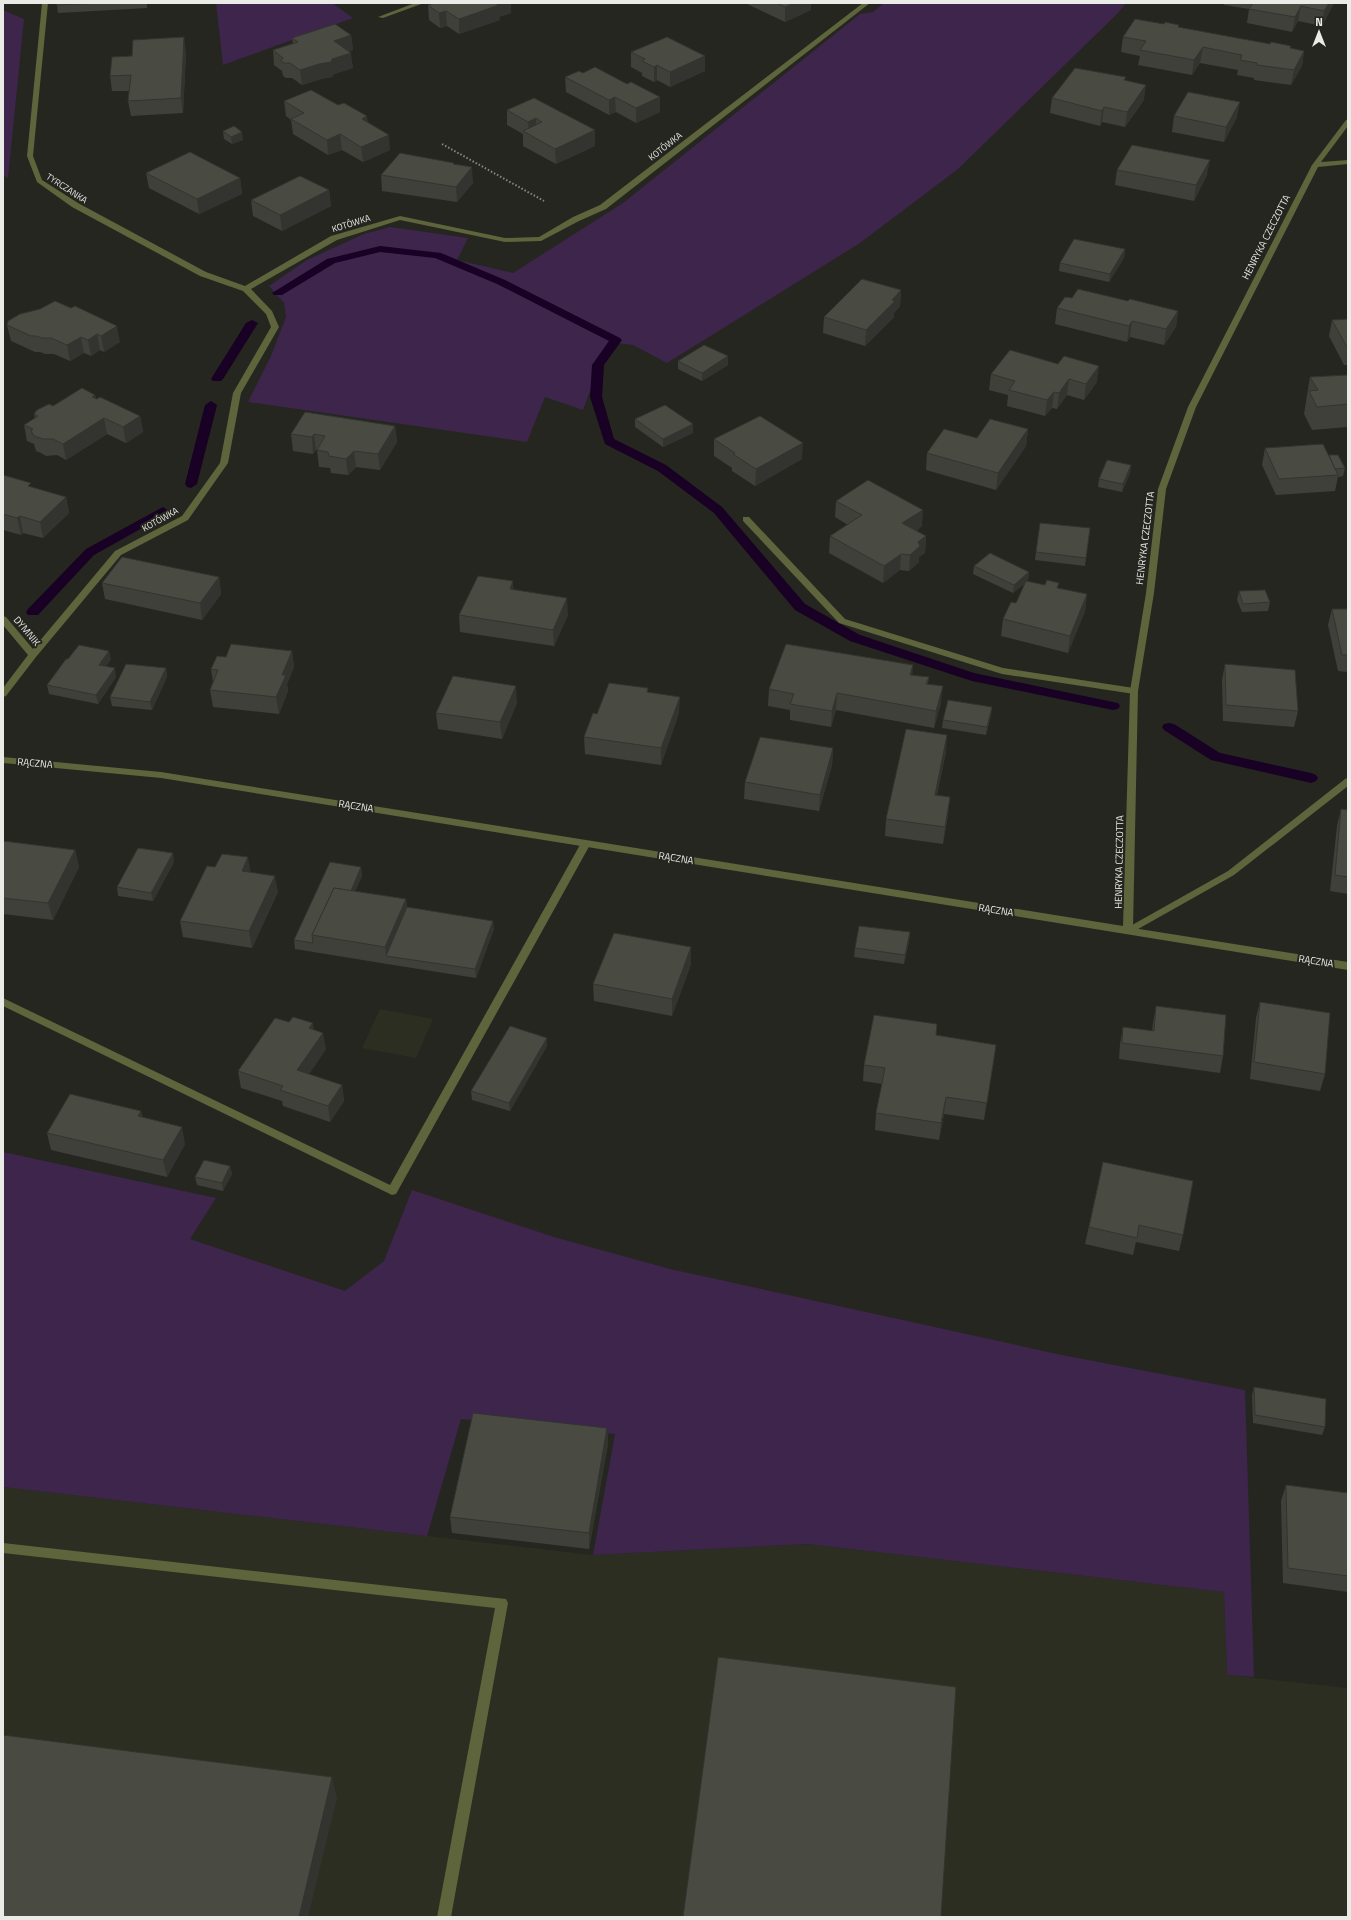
<svg xmlns="http://www.w3.org/2000/svg" width="1351" height="1920" font-family="'Titillium Web',sans-serif">
<style>
.built{fill:#2c2e21}
.green{fill:#3e254c}
.lines{fill:none;stroke-linecap:round;stroke-linejoin:round}
.stream{fill:#180124;fill-rule:evenodd}
.path{stroke:#878882;stroke-width:2;stroke-dasharray:1.5 2;stroke-linecap:butt}
.service{fill:#5e643b;fill-rule:evenodd}
.minor{fill:#5e643b;fill-rule:evenodd}
.wall{fill:#3f403a}
.shaded-wall{fill:#33342f}
.building{fill:#494b43;stroke:#33342f}
.labels{text-anchor:middle;dominant-baseline:central;stroke-width:4;stroke-linejoin:round;paint-order:stroke}
.far-street-label{font-size:9px;fill:#eaebe6;stroke:#25261f}
.street-label{font-size:10px;fill:#eaebe6;stroke:#25261f}
</style>
<rect width="100%" height="100%" fill="#25261f"/>
<g class="built">
<polygon points="380,1009 433,1019 416,1058 362,1048"/>
<polygon points="3,1487 593,1555 807,1544 1224,1592 1227,1675 1348,1688 1348,1917 3,1917"/>
</g>
<g class="green">
<polygon points="216,3 332,3 353,18 223,65"/>
<polygon points="884,3 1126,3 1118,13 958,169 860,243 667,363 633,345 608,342 583,410 545,397 527,442 248,402 271,356 286,317 284,303 269,286 307,260 364,234 390,227 468,238 457,260 513,273 623,203 860,14 873,12"/>
<polygon points="3,10 24,19 8,178 3,175"/>
<polygon points="3,1152 216,1198 190,1239 345,1291 384,1261 412,1190 554,1237 670,1269 1062,1355 1245,1390 1254,1677 1227,1675 1224,1592 807,1544 593,1555 615,1434 461,1419 427,1536 3,1487"/>
</g>
<g class="lines">
<g class="stream">
<polygon points="380,246 441,253 505,280 620,338 622,340 604,365 602,397 614,439 666,465 722,507 805,604 860,635 974,673 1113,702 1118,703 1120,706 1118,709 1113,710 972,681 850,641 795,610 714,513 658,471 605,444 590,397 592,365 609,341 497,284 435,258 380,252 335,263 282,295 274,295 272,293 327,259"/>
<polygon points="252,320 258,323 223,379 221,381 213,381 211,379 246,323"/>
<polygon points="211,401 217,405 197,484 191,488 187,487 185,484 205,405"/>
<polygon points="163,507 169,511 167,514 94,555 38,615 28,615 26,612 28,609 86,549"/>
<polygon points="1169,723 1174,724 1220,753 1311,773 1316,775 1318,778 1316,781 1311,783 1211,760 1164,730 1162,727 1164,724"/>
</g>
<polyline class="path" points="442,144 544,201"/>
<g class="service">
<polygon points="415,3 424,3 383,18 378,17"/>
<polygon points="743,517 749,517 845,619 1003,668 1134,688 1138,691 1134,694 1002,674 839,623 743,521"/>
<polygon points="1348,778 1348,786 1234,875 1131,933 1125,933 1123,931 1125,929 1228,871 1345,779"/>
<polygon points="586,840 591,843 396,1194 392,1195 3,1006 3,998 390,1185 581,843"/>
<polygon points="3,1543 506,1599 508,1603 451,1917 437,1917 495,1608 3,1553"/>
</g>
<g class="minor">
<polygon points="42,3 48,3 33,156 42,180 78,203 206,272 245,286 331,236 400,216 505,238 539,237 573,217 600,205 863,3 870,3 606,209 579,221 541,241 505,242 400,220 337,240 251,289 272,311 279,327 241,393 228,463 188,520 121,555 36,657 6,696 3,697 3,688 28,655 3,625 3,616 6,617 33,649 115,551 182,516 220,463 233,393 271,327 266,314 243,291 200,276 72,207 37,182 27,156"/>
<polygon points="1348,119 1348,126 1321,162 1348,160 1348,164 1318,167 1196,407 1166,489 1154,593 1138,691 1133,928 1348,962 1348,970 161,778 3,763 3,757 161,772 1123,926 1130,691 1146,593 1158,489 1188,407 1312,165 1346,120"/>
</g>
</g>
<g class="wall">
<polygon points="57,3 147,3 147,8 58,13 57,5"/>
<polygon points="435,3 511,3 511,13 499,17 500,20 459,34 447,26 440,28 429,20 428,5"/>
<polygon points="745,3 811,3 811,10 785,22"/>
<polygon points="1224,3 1334,3 1322,26 1298,21 1292,32 1247,23 1249,9 1224,5"/>
<polygon points="1178,27 1304,51 1302,66 1291,85 1254,80 1254,78 1237,75 1238,70 1200,63 1192,75 1138,65 1140,56 1121,52 1123,37"/>
<polygon points="351,35 353,50 349,51 353,68 334,74 332,77 321,79 302,85 292,78 286,78 283,76 282,71 274,65 273,50 293,44 292,38"/>
<polygon points="186,52 183,113 131,116 128,101 129,91 112,91 110,76"/>
<polygon points="631,52 705,71 670,87 657,80 654,82 642,76 642,73 631,67"/>
<polygon points="565,77 660,112 636,123 616,112 609,115 566,92"/>
<polygon points="1125,80 1144,100 1125,127 1102,122 1100,126 1050,113 1052,98"/>
<polygon points="534,98 595,146 556,164 523,146 523,134 507,125 507,110"/>
<polygon points="284,101 368,122 390,150 363,162 342,150 328,155 293,134 291,120 286,116"/>
<polygon points="1174,116 1237,117 1224,142 1172,132"/>
<polygon points="223,131 243,140 232,144 224,139"/>
<polygon points="454,164 473,183 457,202 382,191 381,175"/>
<polygon points="1117,170 1207,175 1194,201 1115,185"/>
<polygon points="146,173 240,178 242,194 199,214 149,188"/>
<polygon points="329,190 331,206 282,231 253,216 251,200"/>
<polygon points="1125,249 1124,258 1109,282 1059,271 1060,263"/>
<polygon points="1348,279 1348,287 1347,285"/>
<polygon points="901,290 900,306 894,313 894,317 865,346 823,333 824,317"/>
<polygon points="1072,298 1128,301 1178,311 1176,327 1164,345 1130,337 1127,342 1055,324 1057,308"/>
<polygon points="40,309 120,342 104,352 100,350 91,356 84,353 70,361 54,354 45,354 40,352 35,352 11,341 7,325"/>
<polygon points="1348,319 1348,365 1344,365 1329,336 1332,320"/>
<polygon points="1010,350 1097,382 1084,400 1067,395 1057,409 1052,408 1045,416 1007,406 1008,395 989,390 991,374"/>
<polygon points="728,356 728,365 702,381 678,369 678,361"/>
<polygon points="1348,375 1348,427 1312,430 1304,414 1306,402 1306,401 1310,377"/>
<polygon points="95,395 96,399 140,416 143,432 126,443 107,434 66,460 57,455 46,456 41,453 36,451 34,444 27,441 24,425 35,418 34,414 53,406"/>
<polygon points="635,419 693,433 663,447 635,427"/>
<polygon points="395,426 397,442 380,470 356,467 348,475 331,473 330,468 319,467 317,450 316,450 313,454 293,451 291,434"/>
<polygon points="1028,429 1026,446 996,490 926,470 927,453 977,438"/>
<polygon points="714,439 802,459 755,486 732,471 732,468 714,456"/>
<polygon points="1265,448 1329,455 1345,468 1343,476 1338,477 1335,491 1276,495 1262,465"/>
<polygon points="1131,465 1130,473 1122,492 1098,487 1099,479"/>
<polygon points="3,475 32,487 66,497 69,513 43,538 23,533 21,535 3,530"/>
<polygon points="836,501 922,526 916,531 926,536 925,553 919,557 919,562 909,571 900,570 883,583 829,553 830,536 848,525 835,517"/>
<polygon points="1090,528 1085,566 1035,560 1036,552"/>
<polygon points="974,566 1029,572 1028,580 1027,581 1087,594 1085,611 1068,653 1001,636 1003,619 1016,603 1024,584 1013,593 973,574"/>
<polygon points="219,577 221,594 202,620 105,599 102,583"/>
<polygon points="514,590 568,615 554,646 460,632 459,615"/>
<polygon points="1239,591 1270,602 1268,611 1242,612 1237,600"/>
<polygon points="1332,609 1348,609 1348,672 1338,671 1328,625"/>
<polygon points="292,651 294,667 287,684 288,691 279,714 213,707 210,690 213,682 211,669 226,657"/>
<polygon points="68,659 111,659 106,666 116,677 98,704 49,694 47,685"/>
<polygon points="1225,664 1298,711 1294,727 1223,721 1222,680"/>
<polygon points="166,668 167,677 152,710 112,706 110,697"/>
<polygon points="912,675 929,677 928,684 941,703 934,728 836,710 831,727 790,720 790,710 768,706 769,689"/>
<polygon points="648,688 648,692 679,713 661,765 585,754 584,737 597,714"/>
<polygon points="517,703 502,739 438,729 436,713"/>
<polygon points="992,707 991,715 986,735 942,728 943,720"/>
<polygon points="833,748 832,765 819,811 744,799 745,782"/>
<polygon points="946,752 937,795 950,797 948,814 943,844 885,836 886,819"/>
<polygon points="1341,809 1348,810 1348,894 1330,891 1337,826"/>
<polygon points="3,841 75,850 79,867 53,920 3,914"/>
<polygon points="174,862 153,901 118,896 117,887"/>
<polygon points="215,867 251,872 278,892 252,948 183,937 180,921"/>
<polygon points="361,867 362,876 355,891 406,899 407,907 494,929 476,978 387,964 295,949 294,940"/>
<polygon points="910,932 909,941 904,964 854,957 855,948"/>
<polygon points="691,964 672,1016 594,1001 593,984"/>
<polygon points="1260,1002 1325,1074 1320,1091 1250,1079 1256,1018"/>
<polygon points="1156,1006 1223,1056 1220,1073 1119,1059 1120,1044 1123,1027 1152,1031 1153,1023"/>
<polygon points="314,1030 326,1049 309,1074 342,1085 344,1101 330,1122 283,1106 282,1101 241,1088 238,1071"/>
<polygon points="936,1035 996,1045 984,1120 944,1114 939,1140 875,1130 876,1113 882,1084 863,1081 864,1065"/>
<polygon points="547,1046 510,1111 472,1100 471,1091"/>
<polygon points="141,1111 143,1118 185,1144 167,1177 51,1150 47,1133"/>
<polygon points="1103,1162 1183,1235 1179,1251 1136,1242 1133,1255 1085,1244"/>
<polygon points="230,1166 232,1174 223,1191 197,1185 195,1177"/>
<polygon points="1254,1387 1325,1427 1322,1435 1253,1423 1252,1395"/>
<polygon points="607,1428 608,1444 589,1549 452,1533 450,1517"/>
<polygon points="1286,1485 1348,1493 1348,1592 1283,1583 1281,1501"/>
</g>
<g class="shaded-wall">
<polygon points="496,3 511,3 511,13 499,17 500,20 459,34 459,19"/>
<polygon points="794,3 811,3 811,10 785,22 785,7"/>
<polygon points="1329,3 1334,3 1322,26 1324,11"/>
<polygon points="1301,6 1298,21 1292,32 1295,17"/>
<polygon points="446,11 447,26 440,28 439,13"/>
<polygon points="351,35 353,50 335,56 334,41"/>
<polygon points="184,37 186,52 183,113 181,98"/>
<polygon points="1203,47 1200,63 1192,75 1194,60"/>
<polygon points="1304,51 1302,66 1291,85 1294,70"/>
<polygon points="351,53 353,68 334,74 332,77 321,79 302,85 300,70"/>
<polygon points="705,56 705,71 670,87 670,72"/>
<polygon points="657,65 657,80 654,82 654,67"/>
<polygon points="1146,85 1144,100 1125,127 1127,112"/>
<polygon points="615,97 616,112 609,115 609,100"/>
<polygon points="660,97 660,112 636,123 636,108"/>
<polygon points="1240,102 1237,117 1224,142 1226,127"/>
<polygon points="1104,107 1102,122 1100,126 1102,111"/>
<polygon points="367,116 369,132 362,119"/>
<polygon points="536,118 536,134 529,134 528,122"/>
<polygon points="595,130 595,146 556,164 555,149"/>
<polygon points="242,132 243,140 232,144 231,137"/>
<polygon points="340,134 342,150 328,155 327,140"/>
<polygon points="389,135 390,150 363,162 361,147"/>
<polygon points="1210,160 1207,175 1194,201 1196,185"/>
<polygon points="472,167 473,183 457,202 456,187"/>
<polygon points="240,178 242,194 199,214 197,199"/>
<polygon points="329,190 331,206 282,231 280,215"/>
<polygon points="1125,249 1124,258 1109,282 1110,274"/>
<polygon points="901,290 900,306 894,313 894,317 865,346 866,330"/>
<polygon points="1178,311 1176,327 1164,345 1166,329"/>
<polygon points="1132,321 1130,337 1127,342 1129,326"/>
<polygon points="117,326 120,342 104,352 101,336"/>
<polygon points="97,334 100,350 91,356 88,340"/>
<polygon points="81,337 84,353 70,361 67,345"/>
<polygon points="728,356 728,365 702,381 702,373"/>
<polygon points="1099,366 1097,382 1084,400 1086,384"/>
<polygon points="1069,379 1067,395 1057,409 1059,393"/>
<polygon points="1054,392 1052,408 1045,416 1047,400"/>
<polygon points="95,395 98,411 92,397"/>
<polygon points="140,416 143,432 126,443 123,427"/>
<polygon points="104,418 107,434 66,460 63,444"/>
<polygon points="693,424 693,433 663,447 663,439"/>
<polygon points="395,426 397,442 380,470 378,454"/>
<polygon points="1028,429 1026,446 996,490 998,473"/>
<polygon points="314,434 316,450 313,454 312,437"/>
<polygon points="803,443 802,459 755,486 756,469"/>
<polygon points="354,451 356,467 348,475 346,459"/>
<polygon points="1131,465 1130,473 1122,492 1123,484"/>
<polygon points="66,497 69,513 43,538 40,522"/>
<polygon points="923,510 922,526 901,540 902,523"/>
<polygon points="20,516 23,533 21,535 17,518"/>
<polygon points="926,536 925,553 919,557 919,562 909,571 910,555 918,542"/>
<polygon points="901,554 900,570 883,583 884,566"/>
<polygon points="1029,572 1028,580 1013,593 1014,585"/>
<polygon points="219,577 221,594 202,620 200,603"/>
<polygon points="513,581 514,597 510,589"/>
<polygon points="1087,594 1085,611 1068,653 1070,636"/>
<polygon points="567,598 568,615 554,646 553,630"/>
<polygon points="109,651 111,659 101,674 99,665"/>
<polygon points="292,651 294,667 287,684 288,691 279,714 276,697 282,675"/>
<polygon points="913,665 912,682 910,675"/>
<polygon points="115,668 116,677 98,704 96,695"/>
<polygon points="166,668 167,677 152,710 150,702"/>
<polygon points="516,686 517,703 502,739 500,722"/>
<polygon points="943,686 941,703 934,728 936,711"/>
<polygon points="837,693 836,710 831,727 832,711"/>
<polygon points="680,697 679,713 661,765 661,748"/>
<polygon points="992,707 991,715 986,735 987,727"/>
<polygon points="947,735 946,752 933,812 935,795"/>
<polygon points="833,748 832,765 819,811 820,795"/>
<polygon points="950,797 948,814 943,844 945,827"/>
<polygon points="75,850 79,867 53,920 48,903"/>
<polygon points="173,853 174,862 153,901 151,893"/>
<polygon points="248,857 251,874 242,871"/>
<polygon points="361,867 362,876 349,906 348,898"/>
<polygon points="275,876 278,892 252,948 249,931"/>
<polygon points="406,899 408,916 386,956 385,947"/>
<polygon points="493,921 494,929 476,978 475,969"/>
<polygon points="910,932 909,941 904,964 905,955"/>
<polygon points="691,947 691,964 672,1016 672,999"/>
<polygon points="313,1023 315,1040 309,1028"/>
<polygon points="323,1033 326,1049 300,1087 297,1070"/>
<polygon points="547,1038 547,1046 510,1111 509,1103"/>
<polygon points="996,1045 994,1061 984,1120 987,1103"/>
<polygon points="342,1085 344,1101 330,1122 328,1106"/>
<polygon points="946,1097 944,1114 939,1140 941,1123"/>
<polygon points="141,1111 145,1128 138,1116"/>
<polygon points="182,1127 185,1144 167,1177 163,1160"/>
<polygon points="230,1166 232,1174 223,1191 222,1183"/>
<polygon points="607,1428 608,1444 589,1549 589,1533"/>
<polygon points="332,1777 337,1798 308,1917 299,1917"/>
</g>
<g class="building">
<polygon points="57,3 99,3 57,5"/>
<polygon points="435,3 496,3 495,3 499,5 459,19 446,11 439,13 428,5"/>
<polygon points="776,3 794,3 785,7"/>
<polygon points="1253,3 1329,3 1324,11 1301,6 1295,17 1249,9"/>
<polygon points="1135,19 1164,24 1165,22 1179,25 1178,27 1270,44 1271,42 1291,46 1290,48 1304,51 1294,70 1257,65 1257,63 1240,60 1242,55 1203,47 1194,60 1140,50 1146,41 1123,37"/>
<polygon points="335,24 351,35 334,41 351,53 332,59 331,62 319,64 300,70 290,63 284,63 281,61 283,58 273,50 298,42 292,38"/>
<polygon points="184,37 181,98 128,101 131,75 110,76 112,57 132,56 133,40"/>
<polygon points="667,37 705,56 670,72 657,65 654,67 642,61 645,59 631,52"/>
<polygon points="595,67 627,84 631,82 660,97 636,108 615,97 609,100 565,77 579,71 583,73"/>
<polygon points="1075,68 1126,77 1124,80 1146,85 1127,112 1104,107 1102,111 1052,98"/>
<polygon points="311,90 338,105 344,103 367,116 362,119 389,135 361,147 340,134 327,140 291,119 304,113 284,101"/>
<polygon points="1188,92 1240,102 1226,127 1174,116"/>
<polygon points="534,98 595,130 555,149 523,131 542,122 536,118 528,122 507,110"/>
<polygon points="234,126 242,132 231,137 223,131"/>
<polygon points="1132,145 1210,160 1196,185 1117,170"/>
<polygon points="190,152 240,178 197,199 146,173"/>
<polygon points="400,153 454,163 453,164 472,167 456,187 381,175"/>
<polygon points="300,176 329,190 280,215 251,200"/>
<polygon points="1074,239 1125,249 1110,274 1060,263"/>
<polygon points="862,279 901,290 892,300 895,301 866,330 824,317"/>
<polygon points="1078,289 1128,301 1130,299 1178,311 1166,329 1132,321 1129,326 1057,308 1065,297 1072,298"/>
<polygon points="55,301 71,308 75,306 117,326 101,336 97,334 88,340 81,337 67,345 51,338 42,338 36,336 31,336 7,325 8,321 20,314 40,309"/>
<polygon points="1348,319 1348,349 1332,320"/>
<polygon points="704,345 728,356 702,373 678,361"/>
<polygon points="1010,350 1058,364 1064,356 1099,366 1086,384 1069,379 1059,393 1054,392 1047,400 1009,390 1015,381 991,374"/>
<polygon points="1348,375 1348,404 1317,407 1309,391 1318,390 1310,377"/>
<polygon points="82,388 95,395 92,397 97,399 100,397 140,416 123,427 104,418 63,444 53,439 43,439 37,437 33,435 31,430 33,429 24,425 38,416 34,414 37,410 49,404 53,406"/>
<polygon points="665,405 693,424 663,439 635,419"/>
<polygon points="305,412 395,426 378,454 354,451 346,459 329,456 328,452 317,450 325,436 314,434 312,437 291,434"/>
<polygon points="760,416 803,443 756,469 733,454 735,453 714,439"/>
<polygon points="990,419 1028,429 998,473 927,453 944,429 977,438"/>
<polygon points="1323,444 1338,475 1279,479 1265,448"/>
<polygon points="1329,455 1338,455 1345,468 1335,469"/>
<polygon points="1107,460 1131,465 1123,484 1099,479"/>
<polygon points="3,475 31,483 28,486 66,497 40,522 20,516 17,518 3,514"/>
<polygon points="868,480 923,510 902,523 926,536 918,542 920,546 910,555 901,554 884,566 830,536 862,515 836,501"/>
<polygon points="1040,523 1090,528 1086,558 1036,552"/>
<polygon points="990,553 1029,572 1014,585 974,566"/>
<polygon points="122,557 219,577 200,603 102,583"/>
<polygon points="478,576 513,581 510,589 567,598 553,630 459,615"/>
<polygon points="1047,580 1059,583 1057,588 1087,594 1070,636 1003,619 1011,602 1016,603 1026,581 1045,585"/>
<polygon points="1265,590 1270,602 1243,604 1239,591"/>
<polygon points="1332,609 1348,609 1348,655 1342,655"/>
<polygon points="231,644 292,651 282,675 286,675 276,697 210,690 218,670 211,669 217,656 226,657"/>
<polygon points="786,644 913,665 910,675 929,677 926,684 943,686 936,711 837,693 832,711 790,704 794,694 769,689"/>
<polygon points="79,645 109,651 99,665 115,668 96,695 47,685 66,659 68,659"/>
<polygon points="126,664 166,668 150,702 110,697"/>
<polygon points="1225,664 1295,670 1298,711 1226,705"/>
<polygon points="453,676 516,686 500,722 436,713"/>
<polygon points="609,683 648,688 647,692 680,697 661,748 584,737 593,713 597,714"/>
<polygon points="948,700 992,707 987,727 943,720"/>
<polygon points="906,729 947,735 935,795 950,797 945,827 886,819"/>
<polygon points="760,737 833,748 820,795 745,782"/>
<polygon points="1341,809 1348,810 1348,877 1335,875"/>
<polygon points="3,841 75,850 48,903 3,898"/>
<polygon points="138,848 173,853 151,893 117,887"/>
<polygon points="222,854 248,857 242,871 275,876 249,931 180,921 207,866 215,867"/>
<polygon points="330,862 361,867 351,891 334,888 312,935 313,943 294,940"/>
<polygon points="334,888 406,899 385,947 312,935"/>
<polygon points="407,907 493,921 475,969 386,956"/>
<polygon points="859,926 910,932 905,955 855,948"/>
<polygon points="614,933 691,947 672,999 593,984"/>
<polygon points="1260,1002 1330,1013 1325,1074 1254,1062"/>
<polygon points="1156,1006 1226,1015 1223,1056 1122,1043 1123,1027 1154,1031"/>
<polygon points="874,1015 937,1024 936,1035 996,1045 987,1103 946,1097 941,1123 876,1113 885,1068 864,1065"/>
<polygon points="293,1017 313,1023 309,1028 323,1033 297,1070 342,1085 328,1106 280,1090 283,1086 238,1071 275,1018 289,1022"/>
<polygon points="510,1026 547,1038 509,1103 471,1091"/>
<polygon points="70,1094 141,1111 138,1116 182,1127 163,1160 47,1133"/>
<polygon points="204,1160 230,1166 222,1183 195,1177"/>
<polygon points="1103,1162 1193,1181 1183,1235 1139,1225 1137,1238 1089,1227"/>
<polygon points="1254,1387 1326,1399 1325,1427 1255,1415"/>
<polygon points="473,1413 607,1428 589,1533 450,1517"/>
<polygon points="1286,1485 1348,1493 1348,1576 1288,1568"/>
<polygon points="718,1657 956,1687 941,1917 683,1917"/>
<polygon points="3,1735 332,1777 299,1917 3,1917"/>
</g>
<g class="labels">
<g class="far-street-label">
<text transform="translate(665 146) rotate(-38)">KOTÓWKA</text>
<text transform="translate(67 188) rotate(33)">TYRCZANKA</text>
<text transform="translate(351 223) rotate(-17)">KOTÓWKA</text>
<text transform="translate(160 519) rotate(-29)">KOTÓWKA</text>
</g>
<g class="street-label">
<text transform="translate(1266 237) rotate(-63)">HENRYKA CZECZOTTA</text>
<text transform="translate(1145 538) rotate(-83)">HENRYKA CZECZOTTA</text>
<text transform="translate(27 631) rotate(50)">DYMNIK</text>
<text transform="translate(35 763) rotate(5)">RĄCZNA</text>
<text transform="translate(356 806) rotate(9)">RĄCZNA</text>
<text transform="translate(676 858) rotate(9)">RĄCZNA</text>
<text transform="translate(1119 862) rotate(-89)">HENRYKA CZECZOTTA</text>
<text transform="translate(996 910) rotate(9)">RĄCZNA</text>
<text transform="translate(1316 961) rotate(9)">RĄCZNA</text>
</g>
</g>
<rect width="1351" height="1920" fill="none" stroke="#eaebe6" stroke-width="8"/>
<g transform="translate(1319 32)" stroke="#25261f" stroke-width="3" paint-order="stroke">
<path d="M0-3L7 15L0 10L-7 15Z" fill="#eaebe6"/>
<text y="-6" font-size="11" font-weight="bold" text-anchor="middle" fill="#eaebe6">N</text>
</g>
</svg>
